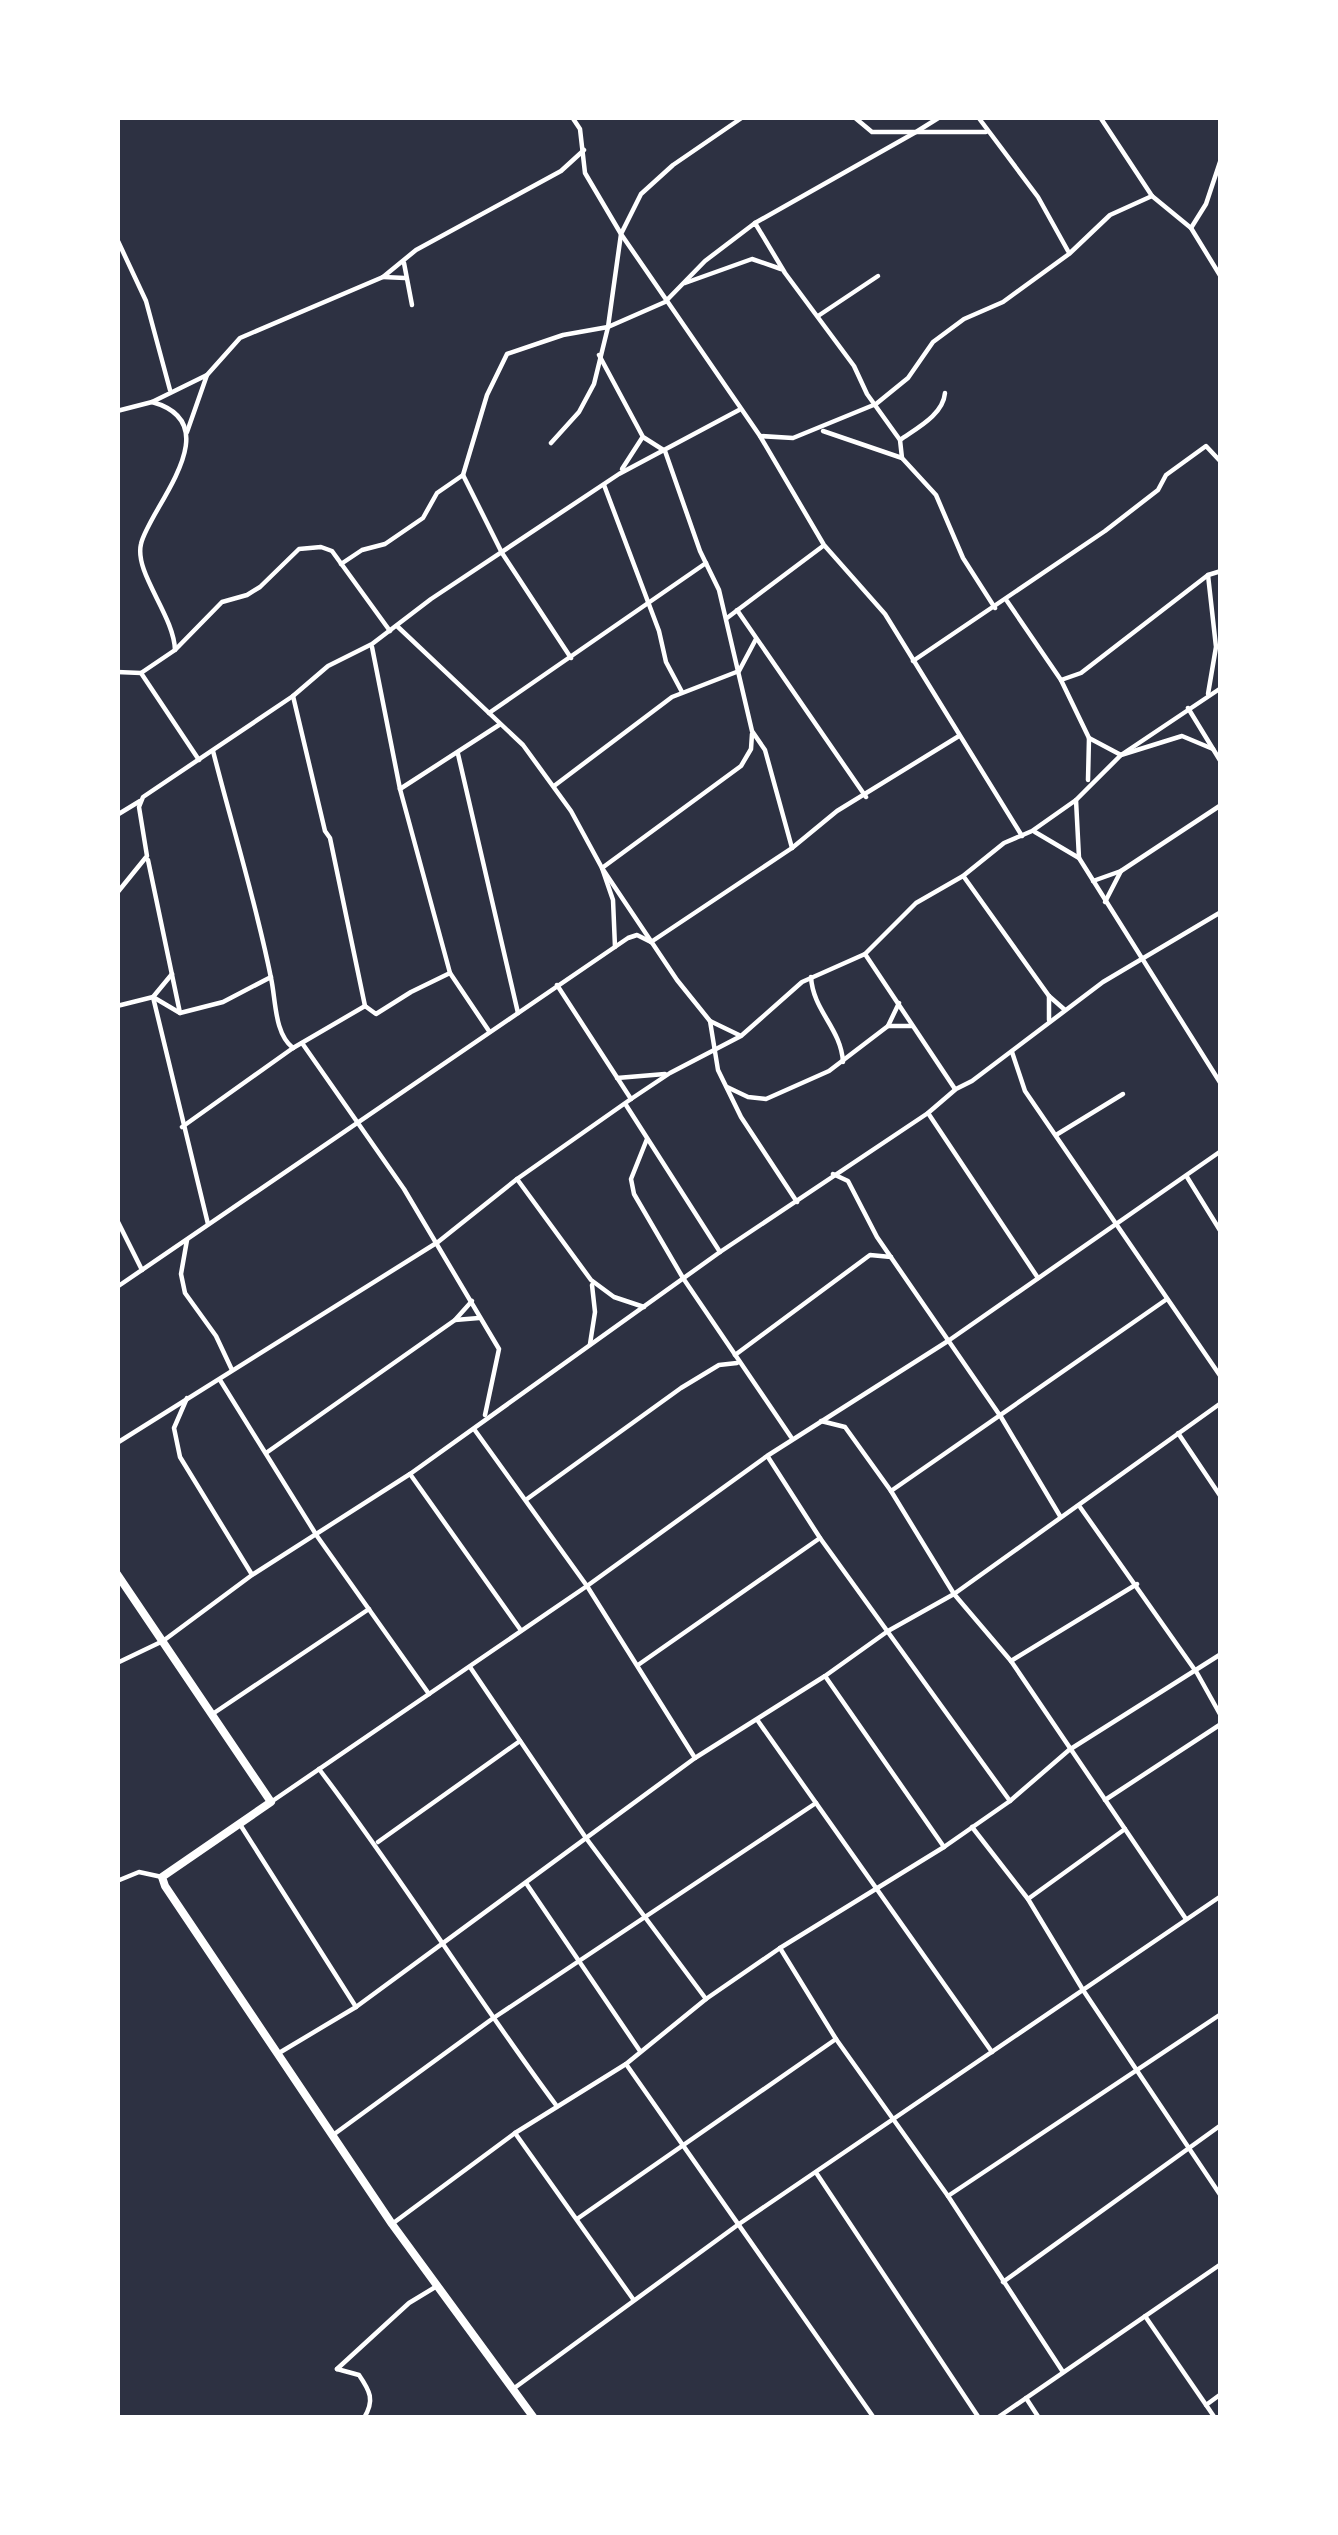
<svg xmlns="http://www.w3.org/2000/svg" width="1338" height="2535" font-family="'Noto Serif',serif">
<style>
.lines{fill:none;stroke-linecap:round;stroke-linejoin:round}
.minor{stroke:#fff;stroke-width:4.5}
.secondary{stroke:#fff;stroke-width:8}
</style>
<rect width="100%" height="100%" fill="#2d3142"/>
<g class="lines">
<g class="minor">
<polyline points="743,117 673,165 641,194 621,234 760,436 824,545 885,614 1022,836"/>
<polyline points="854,117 872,132 916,132 940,117"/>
<polyline points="978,117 1038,197 1068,251"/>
<polyline points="1100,117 1152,196 1191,228 1221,277"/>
<polyline points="755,223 916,132 986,132"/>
<polyline points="1191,228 1206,204 1221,159"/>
<polyline points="117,239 146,301 170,390"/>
<polyline points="404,263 412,305"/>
<polyline points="383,277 405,278"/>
<polyline points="685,283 752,259 781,269"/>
<polyline points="818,316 878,276"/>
<polyline points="599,355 643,437 665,451 700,551 719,590 752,731 765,750 792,848"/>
<path d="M 152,402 C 232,424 148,510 141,544 C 134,573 174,615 175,650"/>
<polyline points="117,411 152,402 207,375 240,338 383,277 416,250 561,171 584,150"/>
<polyline points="823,431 902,458"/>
<polyline points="187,432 207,375"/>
<polyline points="760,436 793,438 876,404 908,378 933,342 964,319 1003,302 1069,254 1110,215 1152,196"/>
<path d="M 900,440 C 917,428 943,415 945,393"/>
<polyline points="551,443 579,412 594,384 608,327 621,234 585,173 580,129 572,117"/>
<polyline points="622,469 642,438"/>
<polyline points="463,475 487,395 507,354 563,335 608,327 665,302 705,261 755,223 785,273 854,366 867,394 900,440 902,458 936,495 963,558 995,608"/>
<polyline points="604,485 659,631 666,662 682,692"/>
<polyline points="341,564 362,550 385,544 423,518 437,493 463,475 502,553 571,658"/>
<polyline points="1208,575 1216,647 1208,694"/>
<polyline points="1007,601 1061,680 1089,738 1121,755 1182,736 1213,749"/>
<polyline points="737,610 866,797"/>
<polyline points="727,618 823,546"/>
<polyline points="397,626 523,745 571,811 602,868 677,980 710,1021 739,1035"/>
<polyline points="372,647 400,789 450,973"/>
<polyline points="913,661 1105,531 1158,490 1166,475 1206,446 1221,462"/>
<polyline points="117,672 141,673"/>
<polyline points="1061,680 1081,673 1208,575 1221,571"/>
<polyline points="293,696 325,831 330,838 365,1006"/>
<polyline points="1188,708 1221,762"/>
<polyline points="489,713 706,563"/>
<path d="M 213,751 C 232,826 256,902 271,978 C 276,1000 274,1033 293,1048"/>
<polyline points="458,754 518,1013"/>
<polyline points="199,760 141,673 175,650 222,602 247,595 260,587 299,549 321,547 332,551 390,631"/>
<polyline points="1088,780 1089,738"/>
<polyline points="554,786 672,697 739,671 756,639"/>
<polyline points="400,789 499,725"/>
<polyline points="1076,800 1079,858"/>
<polyline points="117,815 140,801"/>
<polyline points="1035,832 1079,858 1221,1084"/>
<polyline points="148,860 180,1013"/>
<polyline points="964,877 1049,996 1065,1010"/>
<polyline points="1093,881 1121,871 1221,805"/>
<polyline points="117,893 147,856 139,807 143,797 293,696 328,666 372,644 431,599 619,474 739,410"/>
<polyline points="1105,902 1121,871"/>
<polyline points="651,942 792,848 837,811 959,736"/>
<polyline points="615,947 613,900 602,868 741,766 751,749 752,734"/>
<polyline points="865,954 955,1089"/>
<polyline points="172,974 153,997 208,1224"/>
<path d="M 811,977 C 813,1011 841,1028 843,1062"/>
<polyline points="557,985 631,1099"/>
<polyline points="1049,996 1049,1020"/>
<polyline points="117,1006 153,997 180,1013 223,1002 271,977"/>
<polyline points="365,1006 376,1014 411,992 450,973 489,1031"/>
<polyline points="710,1021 718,1070 741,1117 797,1202"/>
<polyline points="888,1026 912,1026"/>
<polyline points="302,1043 404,1189 499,1349 485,1415"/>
<polyline points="1012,1052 1025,1091 1221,1377"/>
<polyline points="617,1078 665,1074"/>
<polyline points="727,1087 748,1097 766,1099 829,1071 888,1026 899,1003"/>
<polyline points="626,1105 720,1252"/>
<polyline points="928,1113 1038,1278"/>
<polyline points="182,1127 293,1048 365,1006"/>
<polyline points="1056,1135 1123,1094"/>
<polyline points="647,1139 631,1179 634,1194 683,1278 791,1437"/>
<polyline points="833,1174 848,1181 877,1237 1001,1417 1060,1516"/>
<polyline points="1187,1177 1221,1232"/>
<polyline points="517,1179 591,1280 614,1297 644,1307"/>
<polyline points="117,1220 142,1270"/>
<polyline points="187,1240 181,1274 185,1293 216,1336 232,1370"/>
<polyline points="117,1287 628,938 637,935 651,942"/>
<polyline points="455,1320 479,1318"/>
<polyline points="590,1344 595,1312 592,1285"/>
<polyline points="735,1355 870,1255 891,1257"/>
<polyline points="220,1380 317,1536 429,1694"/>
<polyline points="187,1398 174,1428 180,1457 251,1573"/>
<polyline points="821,1421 845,1427 891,1491 954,1594 1011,1661 1186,1919"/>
<polyline points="474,1429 587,1586 695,1758"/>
<polyline points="1178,1433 1221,1497"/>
<polyline points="117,1443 438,1242 517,1179 631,1099 670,1073 741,1036 802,982 865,954 916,903 963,876 1004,843 1032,831 1076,800 1121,755 1221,688"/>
<polyline points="266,1453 455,1320 472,1301"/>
<polyline points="768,1457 820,1538 1010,1801"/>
<polyline points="410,1474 520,1629"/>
<polyline points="891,1491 1167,1299"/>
<polyline points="527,1499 681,1388 719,1365 737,1363"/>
<polyline points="1080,1507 1197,1673 1221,1716"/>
<polyline points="1011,1661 1137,1584"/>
<polyline points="117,1663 163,1641 252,1575 410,1474 720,1252 928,1113 956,1089 972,1081 1103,982 1221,912"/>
<polyline points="638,1665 820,1538"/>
<polyline points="470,1667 586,1838 706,1999"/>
<polyline points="825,1676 944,1847"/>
<polyline points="214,1713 369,1609"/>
<polyline points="758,1721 992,2052"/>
<path d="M 319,1769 C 402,1878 474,1995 556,2105"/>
<polyline points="1105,1800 1221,1724"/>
<polyline points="271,1802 587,1586 767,1456 948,1341 1221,1151"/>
<polyline points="241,1826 356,2007"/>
<polyline points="972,1827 1028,1899 1083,1990 1221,2196"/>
<polyline points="378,1842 520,1741"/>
<polyline points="117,1881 139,1872 162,1877"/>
<polyline points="526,1883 640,2051"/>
<polyline points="1028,1899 1125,1829"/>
<polyline points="780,1948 836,2039 948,2196 1063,2372"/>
<polyline points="279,2053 356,2007 695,1758 825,1676 888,1631 954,1594 1221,1403"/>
<polyline points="626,2064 874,2418"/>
<polyline points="515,2133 633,2299"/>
<polyline points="333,2135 492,2019 816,1803"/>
<polyline points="817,2174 979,2418"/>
<polyline points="948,2196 1221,2014"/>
<polyline points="577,2219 836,2039"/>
<polyline points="392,2224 515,2133 626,2064 706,1999 780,1948 944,1847 1010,1801 1069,1750 1221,1654"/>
<polyline points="1003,2282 1221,2125"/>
<polyline points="1145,2316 1215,2418"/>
<polyline points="337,2369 409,2303 437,2286"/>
<path d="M 337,2369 L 359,2375 C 370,2391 375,2400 364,2418"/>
<polyline points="513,2389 739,2224 1221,1896"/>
<polyline points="1026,2398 1039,2418"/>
<polyline points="1206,2405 1221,2394"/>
<polyline points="997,2418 1221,2264"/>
</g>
<polyline class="secondary" points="117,1574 271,1802 162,1877 165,1886 392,2224 534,2418"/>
</g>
<rect width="1338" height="2535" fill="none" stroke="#ffffff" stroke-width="240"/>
</svg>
